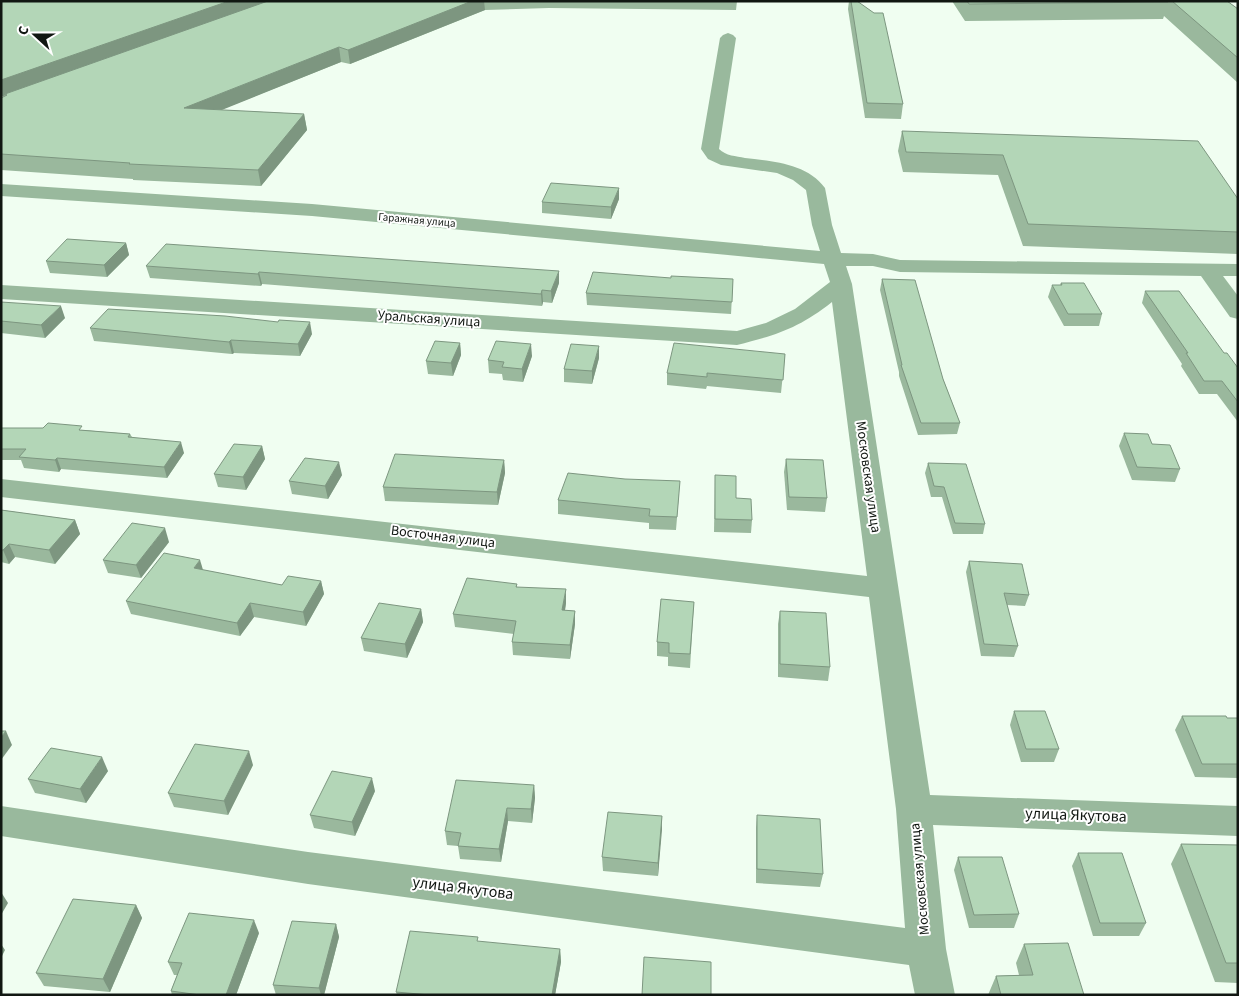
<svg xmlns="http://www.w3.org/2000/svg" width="1239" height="996" font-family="'Source Sans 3',sans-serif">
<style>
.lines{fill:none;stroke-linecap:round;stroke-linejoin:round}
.minor{fill:#99b99d;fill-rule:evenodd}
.wall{fill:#9ab89d}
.shaded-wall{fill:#7d9680}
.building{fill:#b3d6b7;stroke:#7d9680}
.labels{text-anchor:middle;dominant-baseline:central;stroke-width:4;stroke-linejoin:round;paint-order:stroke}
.far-street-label{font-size:11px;fill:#111712;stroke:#fff}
.street-label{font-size:14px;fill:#111712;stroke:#fff}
.near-street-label{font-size:16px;fill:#111712;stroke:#fff}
</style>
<rect width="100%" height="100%" fill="#f0fef1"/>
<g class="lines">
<path class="minor" d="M 728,33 L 733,35 L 736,38 L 719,149 C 726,156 736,156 745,158 C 772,161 807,163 825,188 L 832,225 L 841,253 L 873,254 L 900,260 L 1238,264 L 1238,276 L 1223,276 L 1238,296 L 1238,319 L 1230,317 L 1201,276 L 900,272 L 873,266 L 846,266 L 852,284 L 930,795 L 1238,806 L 1238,836 L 933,825 L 946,949 L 955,995 L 915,995 L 909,965 L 308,884 L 1,836 L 1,806 L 308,852 L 905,928 L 896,809 L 869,597 L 1,497 L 1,479 L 867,576 L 832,302 C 799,328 777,335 737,345 L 1,299 L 1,285 L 737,331 L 766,323 L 795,309 L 830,282 L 824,264 L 312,216 L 1,196 L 1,184 L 312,204 L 820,251 L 812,225 L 806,190 L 793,180 L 777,173 L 721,165 L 708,159 L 701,149 L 720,38 L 723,35 Z"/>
</g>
<g class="wall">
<polygon points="1,1 737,1 736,10 549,8 485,10 350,64 341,62 220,110 304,114 307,130 261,186 133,180 133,179 1,170 1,98 6,95 1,97"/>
<polygon points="849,1 857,1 903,104 901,119 865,118 848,9"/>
<polygon points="952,1 1227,1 1238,9 1238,83 1164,16 1163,19 965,21"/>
<polygon points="902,131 1238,199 1238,254 1023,246 998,175 903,172 898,151"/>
<polygon points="619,199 611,219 542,213 542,202"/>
<polygon points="126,243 129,255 107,277 50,273 46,261"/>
<polygon points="146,266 559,283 552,303 543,302 542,306 262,284 261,286 150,278"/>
<polygon points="671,278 733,279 731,314 587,305 586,293"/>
<polygon points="882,279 943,379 960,423 957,434 918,435 899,376 899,372 880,290"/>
<polygon points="1061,283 1102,314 1099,326 1064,326 1048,297 1052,285 1060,285"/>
<polygon points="1145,291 1224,353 1238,368 1238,422 1217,394 1199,394 1181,366 1182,364 1142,303"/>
<polygon points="1,302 65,318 45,338 1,333"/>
<polygon points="90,328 312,334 300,356 234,353 232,354 94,341"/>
<polygon points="460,343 461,355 453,376 428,374 426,361"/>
<polygon points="785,354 781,393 707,386 706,389 667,385 667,373"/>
<polygon points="532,356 523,382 503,380 502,374 489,373 488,360"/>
<polygon points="599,358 592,384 564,382 564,369"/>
<polygon points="1,428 84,430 130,434 132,437 184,453 167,478 61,469 59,472 24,468 21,460 1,460"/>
<polygon points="1124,433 1152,444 1180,469 1175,482 1132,480 1119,446"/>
<polygon points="262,446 265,459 246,490 218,487 214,474"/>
<polygon points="786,459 827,498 825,512 787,510 784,472"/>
<polygon points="504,460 505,473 498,505 385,501 383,487"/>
<polygon points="928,463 985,524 983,534 953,534 942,497 931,497 925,473"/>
<polygon points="342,475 328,499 292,494 289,481"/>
<polygon points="715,475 736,498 752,520 751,533 714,532"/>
<polygon points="679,494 676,530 649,529 649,523 558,514 558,500"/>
<polygon points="1,510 75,520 80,534 55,564 15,557 9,564 1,562"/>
<polygon points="169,542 141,578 108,573 103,560"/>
<polygon points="969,561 1029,595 1025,606 1007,605 1018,646 1014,657 981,656 966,572"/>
<polygon points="203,570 282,585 321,581 324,594 306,626 254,617 240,636 131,614 126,601"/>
<polygon points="517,584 517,587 566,603 565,610 575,611 575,624 570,659 513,655 512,642 514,634 455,627 453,614"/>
<polygon points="694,602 690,668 668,666 668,657 657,656 657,642"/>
<polygon points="421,609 423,622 407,658 364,651 361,638"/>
<polygon points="780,611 830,667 828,681 778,677 778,624"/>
<polygon points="1014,711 1059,749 1054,762 1021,762 1010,725"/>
<polygon points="1182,716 1227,718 1238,718 1238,778 1195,777 1175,730"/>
<polygon points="253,765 228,815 174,807 168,793"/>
<polygon points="108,771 86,803 35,793 28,779"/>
<polygon points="534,785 535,798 532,823 508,821 501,862 460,859 458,846 447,845 445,831"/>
<polygon points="375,791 355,836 314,828 310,815"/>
<polygon points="757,815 823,874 820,887 756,883 756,828"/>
<polygon points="662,816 658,876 603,871 602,857"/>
<polygon points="1181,844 1238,845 1238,983 1215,982 1171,864"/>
<polygon points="1078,853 1146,923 1139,936 1093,936 1072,866"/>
<polygon points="958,857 1019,914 1014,928 969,928 954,870"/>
<polygon points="136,905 142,918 110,992 44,986 36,973"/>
<polygon points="336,924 339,937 324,995 276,995 273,985"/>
<polygon points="259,933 236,995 172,995 171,991 177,975 174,975 168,962"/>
<polygon points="1024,944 1084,995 988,995 996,976 1019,975 1016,963"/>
<polygon points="560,949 561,962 555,995 397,995 396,992"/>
</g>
<g class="shaded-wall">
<polygon points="229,1 269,1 5,94 6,95 1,97 1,80"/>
<polygon points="472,1 484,1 485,10 350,64 348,50"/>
<polygon points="339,47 341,62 187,124 184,108"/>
<polygon points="304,114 307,130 261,186 258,170"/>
<polygon points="619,188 619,199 611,219 611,207"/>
<polygon points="126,243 129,255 107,277 104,265"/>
<polygon points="559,271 559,283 552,303 551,291"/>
<polygon points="259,272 262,284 261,286 258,274"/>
<polygon points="542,290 543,302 542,306 541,294"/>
<polygon points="61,306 65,318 45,338 41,325"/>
<polygon points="310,322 312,334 300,356 298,344"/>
<polygon points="231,340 234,353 232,354 229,342"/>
<polygon points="460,343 461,355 453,376 451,363"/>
<polygon points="531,344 532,356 523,382 522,369"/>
<polygon points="599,346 599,358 592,384 592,371"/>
<polygon points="181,442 184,453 167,478 164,467"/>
<polygon points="262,446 265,459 246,490 243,477"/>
<polygon points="57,458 61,469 59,472 55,460"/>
<polygon points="504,460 505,473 498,505 497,492"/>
<polygon points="339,462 342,475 328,499 325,486"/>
<polygon points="75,520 80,534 55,564 49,550"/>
<polygon points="165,528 169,542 141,578 136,565"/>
<polygon points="9,544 15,557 9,564 3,550"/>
<polygon points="200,560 204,573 194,568"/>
<polygon points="321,581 324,594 306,626 303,612"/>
<polygon points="566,589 566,603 563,623 562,610"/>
<polygon points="250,603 254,617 240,636 237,623"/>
<polygon points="421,609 423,622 407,658 405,644"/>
<polygon points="575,611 575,624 570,659 570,645"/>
<polygon points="6,731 12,745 1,760 1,737"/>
<polygon points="249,751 253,765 228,815 224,801"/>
<polygon points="102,757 108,771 86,803 80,789"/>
<polygon points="372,778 375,791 355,836 352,822"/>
<polygon points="534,785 535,798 532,823 531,809"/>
<polygon points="507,808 508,821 501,862 499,849"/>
<polygon points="662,816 662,830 658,876 658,863"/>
<polygon points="1,892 8,903 1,915"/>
<polygon points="136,905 142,918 110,992 103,979"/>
<polygon points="254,920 259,933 236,995 226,995"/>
<polygon points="336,924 339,937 324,995 321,995 319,988"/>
<polygon points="1,944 5,950 1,958"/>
<polygon points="560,949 561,962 555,995 552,995"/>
</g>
<g class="building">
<polygon points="1,1 229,1 1,80"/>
<polygon points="268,1 472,1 348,50 339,47 184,108 304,114 258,170 129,164 130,163 1,154 1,98 7,95 5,94"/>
<polygon points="851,1 857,1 874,13 883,13 903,104 867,103"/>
<polygon points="967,1 1168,1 1168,2 969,4"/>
<polygon points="1172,1 1227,1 1238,9 1238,58"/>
<polygon points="902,131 1198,141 1238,199 1238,232 1028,224 1003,155 906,152"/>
<polygon points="551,183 619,188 611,207 542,202"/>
<polygon points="67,239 126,243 104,265 46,261"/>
<polygon points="166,244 559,271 551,291 542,290 541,294 259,272 258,274 146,266"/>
<polygon points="593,272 671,278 671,276 733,279 732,302 586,293"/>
<polygon points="882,279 915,280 943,379 960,423 921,423 901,365 902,365"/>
<polygon points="1061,283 1084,283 1102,314 1068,314 1052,285 1062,285"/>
<polygon points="1145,291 1179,291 1224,353 1227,353 1238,368 1238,402 1222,381 1204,381 1186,353 1188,353"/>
<polygon points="1,302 61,306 41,325 1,321"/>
<polygon points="108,309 225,316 278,322 279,320 310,322 298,344 231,340 229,342 90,328"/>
<polygon points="435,341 460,343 451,363 426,361"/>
<polygon points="496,341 531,344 522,369 502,367 504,362 488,360"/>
<polygon points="674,343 785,354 783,380 707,373 707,377 667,373"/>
<polygon points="571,344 599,346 592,371 564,369"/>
<polygon points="48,423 82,426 79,430 130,434 128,437 181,442 164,467 57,458 55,460 19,457 26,449 1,449 1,428 43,428"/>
<polygon points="1124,433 1148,434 1152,444 1170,445 1180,469 1137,467"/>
<polygon points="234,444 262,446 243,477 214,474"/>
<polygon points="395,454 504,460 497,492 383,487"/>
<polygon points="305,458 339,462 325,486 289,481"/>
<polygon points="786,459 823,460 827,498 789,497"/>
<polygon points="928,463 966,464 985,524 955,523 944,487 934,486"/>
<polygon points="568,473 625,479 680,481 677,517 649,516 650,509 558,500"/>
<polygon points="715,475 736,476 736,498 751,499 752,520 715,519"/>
<polygon points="1,510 75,520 49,550 9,544 3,550 1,550"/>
<polygon points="132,523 165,528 136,565 103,560"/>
<polygon points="164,553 200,560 194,568 282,585 288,576 321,581 303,612 250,603 237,623 126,601"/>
<polygon points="969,561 1022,564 1029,595 1004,593 1018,646 984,644"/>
<polygon points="467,578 517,584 516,587 566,589 562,610 575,611 570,645 512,642 516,621 453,614"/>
<polygon points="661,599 694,602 690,654 669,653 669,643 657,642"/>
<polygon points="379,603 421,609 405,644 361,638"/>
<polygon points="780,611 826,613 830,667 780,664"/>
<polygon points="1014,711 1045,711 1059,749 1026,749"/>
<polygon points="1182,716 1226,716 1227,718 1238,718 1238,764 1202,764"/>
<polygon points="1,731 6,731 1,737"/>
<polygon points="195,744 249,751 224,801 168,793"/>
<polygon points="51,748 102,757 80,789 28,779"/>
<polygon points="332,771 372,778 352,822 310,815"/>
<polygon points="456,780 534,785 531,809 507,808 499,849 458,846 461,833 445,831"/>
<polygon points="608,812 662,816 658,863 602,857"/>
<polygon points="757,815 820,819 823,874 757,869"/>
<polygon points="1181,844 1238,845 1238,963 1226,963"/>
<polygon points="1078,853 1122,853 1146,923 1100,923"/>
<polygon points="958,857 1002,857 1019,914 974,915"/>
<polygon points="73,899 136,905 103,979 36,973"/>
<polygon points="189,913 254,920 226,995 200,995 171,991 182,963 168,962"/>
<polygon points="292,921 336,924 319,988 273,985"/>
<polygon points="410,931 478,937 477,941 560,949 552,995 430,995 396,992"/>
<polygon points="1068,943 1084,995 1001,995 996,976 1033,975 1024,944"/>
<polygon points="644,957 711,962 711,995 642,995"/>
</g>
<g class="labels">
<g class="far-street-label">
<text transform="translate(417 220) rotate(5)">Гаражная улица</text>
</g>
<g class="street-label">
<text transform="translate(429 319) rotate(4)">Уральская улица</text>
<text transform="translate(868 477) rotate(82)">Московская улица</text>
<text transform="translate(443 537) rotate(7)">Восточная улица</text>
<text transform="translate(920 879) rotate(-95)">Московская улица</text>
</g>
<g class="near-street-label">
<text transform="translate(1076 815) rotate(2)">улица Якутова</text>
<text transform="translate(463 888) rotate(7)">улица Якутова</text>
</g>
</g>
<rect width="1239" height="996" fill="none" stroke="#111712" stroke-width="5"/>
<g transform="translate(35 35) rotate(291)" stroke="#ffffff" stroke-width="4" paint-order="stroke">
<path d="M0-4L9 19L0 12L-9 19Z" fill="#111712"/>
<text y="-8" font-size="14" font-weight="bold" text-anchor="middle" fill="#111712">С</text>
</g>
</svg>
